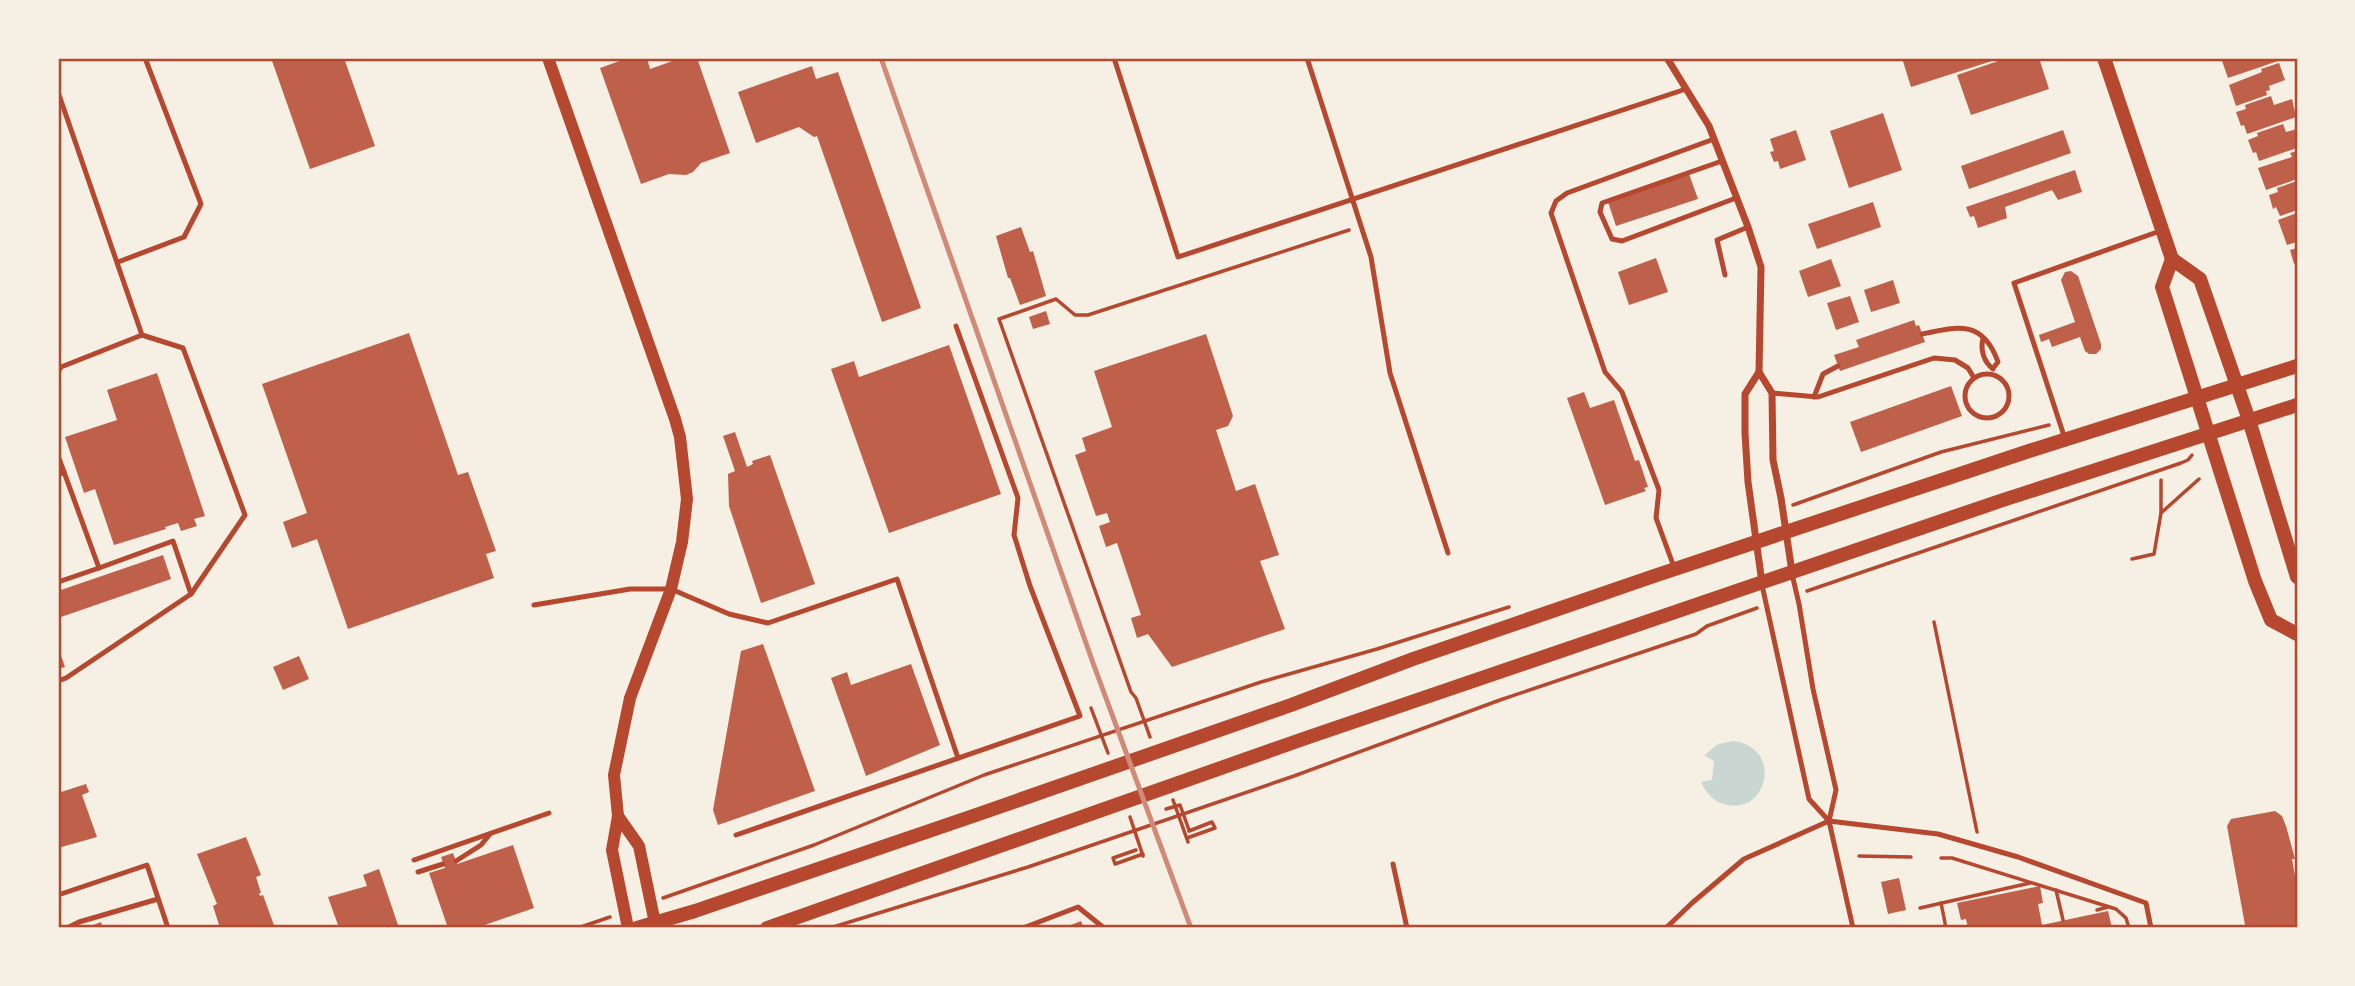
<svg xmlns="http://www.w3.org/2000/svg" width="2355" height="986" font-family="Raleway,sans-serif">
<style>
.water{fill:#c9d6d2}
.building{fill:#bf614a}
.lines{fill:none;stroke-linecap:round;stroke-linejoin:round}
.path{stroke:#b5482f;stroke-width:3.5}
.service{stroke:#b5482f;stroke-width:5}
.minor{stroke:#b5482f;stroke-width:7}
.tertiary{stroke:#b5482f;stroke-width:12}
.secondary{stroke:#b5482f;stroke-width:14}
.rail{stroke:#cf8b77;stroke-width:5}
.neatline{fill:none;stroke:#b5482f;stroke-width:2.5}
</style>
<rect width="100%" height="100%" fill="#f6efe4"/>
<path class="water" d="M 1734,741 C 1784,748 1767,817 1724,804 C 1712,801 1706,792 1701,782 L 1712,780 L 1714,761 L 1705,756 L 1706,754 L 1718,744 Z"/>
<g class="building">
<polygon points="271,58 344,58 375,146 310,169"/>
<polygon points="628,58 647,58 650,69 681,58 697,58 730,153 701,163 693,172 686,175 669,174 641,184 600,68"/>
<polygon points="1902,58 1994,58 1995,60 1911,87"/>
<polygon points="2007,58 2039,58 2049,89 1971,115 1957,75"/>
<polygon points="2221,58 2276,58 2278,61 2228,78"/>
<polygon points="2279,63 2285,80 2269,86 2270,90 2266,91 2267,95 2236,106 2229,85 2262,72 2261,69"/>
<polygon points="812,66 816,79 838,72 921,308 882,322 817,136 814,137 799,127 756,143 738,92"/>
<polygon points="2271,96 2274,105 2292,99 2296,117 2247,134 2244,125 2241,126 2236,112 2246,109 2245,105"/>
<polygon points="1883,113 1902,170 1849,188 1830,131"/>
<polygon points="2283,124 2286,132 2297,129 2297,148 2259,161 2256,152 2253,153 2248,140 2258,136 2257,133"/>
<polygon points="1796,130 1806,160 1780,169 1778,161 1774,162 1770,152 1774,151 1770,139"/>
<polygon points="2063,130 2071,153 1969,189 1961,166"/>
<polygon points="2297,151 2297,179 2266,190 2258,168 2292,157 2290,153"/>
<polygon points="2075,170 2082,192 2058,200 2052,190 2005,207 2007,218 1978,228 1974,216 1970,217 1966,207"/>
<polygon points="1689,174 1698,199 1616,226 1608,202"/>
<polygon points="2297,181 2297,210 2280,216 2276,207 2273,209 2269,195 2278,192 2277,188"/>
<polygon points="1873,202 1881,227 1817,249 1808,224"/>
<polygon points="2297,213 2297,242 2287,245 2278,220"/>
<polygon points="1021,227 1030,252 1033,251 1046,296 1020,305 1010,278 1008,278 996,236"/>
<polygon points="2297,248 2297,263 2294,264 2290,250"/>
<polygon points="1656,258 1668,292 1629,305 1618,272"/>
<polygon points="1831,259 1841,286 1808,297 1799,271"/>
<polygon points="2071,271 2078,276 2101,344 2101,349 2096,354 2089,354 2085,351 2080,337 2052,347 2049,339 2041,342 2039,335 2075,322 2061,280 2065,272"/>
<polygon points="1893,280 1900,303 1871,312 1864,290"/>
<polygon points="1850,296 1859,322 1836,330 1827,303"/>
<polygon points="1046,311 1050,324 1033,329 1029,317"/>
<polygon points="1914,320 1916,326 1919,325 1925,342 1840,371 1834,355 1859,347 1856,340"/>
<polygon points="409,333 458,475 468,472 496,551 486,554 494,578 348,629 317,539 292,548 283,522 307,513 262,384"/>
<polygon points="1206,334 1233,416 1228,426 1216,430 1236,491 1255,484 1279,555 1260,561 1285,629 1172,667 1148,634 1137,638 1131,618 1141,615 1117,543 1106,547 1099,526 1110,522 1107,513 1096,516 1075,455 1086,451 1082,438 1112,427 1094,371"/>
<polygon points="949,345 1001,494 889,533 831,369 854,361 859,377"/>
<polygon points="157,373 205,516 194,519 197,526 181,531 178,523 165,527 166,529 114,545 95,489 84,493 65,437 117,420 107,390"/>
<polygon points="1951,386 1962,416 1861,452 1850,422"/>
<polygon points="1584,392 1590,408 1614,400 1635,461 1639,460 1648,487 1644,488 1646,491 1605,505 1567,398"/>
<polygon points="735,432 747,467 753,464 752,461 770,455 815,584 761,603 729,506 728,474 735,471 723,436"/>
<polygon points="163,555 171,579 58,618 58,591"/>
<polygon points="763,644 815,791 718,825 713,810 741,651"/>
<polygon points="58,647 65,667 58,669"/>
<polygon points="299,656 309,679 283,690 273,667"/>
<polygon points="911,664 940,745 866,776 831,678 847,672 851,685"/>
<polygon points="86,784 89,792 82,795 97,837 58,848 58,793"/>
<polygon points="2275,811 2282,816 2286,826 2295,859 2292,859 2295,876 2297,875 2297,928 2251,928 2245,925 2227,826 2231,819"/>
<polygon points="246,837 261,875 256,877 261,893 259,893 260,896 263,895 275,928 220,928 213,906 217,904 197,854"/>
<polygon points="513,845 534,908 476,928 448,928 429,873 445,868 441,857 453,853 457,864"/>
<polygon points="379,869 399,928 339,928 328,897 367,886 363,875"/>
<polygon points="1899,878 1906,910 1888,914 1881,882"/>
<polygon points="2040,886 2043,903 2038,904 2042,925 2108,911 2112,928 1968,928 1966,919 1961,920 1957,903"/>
<polygon points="1081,921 1084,928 1063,928"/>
<polygon points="101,922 103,928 85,928"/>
</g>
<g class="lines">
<g class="path">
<polyline points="1793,505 1941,452 2049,425"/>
<polyline points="2161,513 2161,480"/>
<polyline points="2132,559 2154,554 2161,513 2199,479"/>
<polyline points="1807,591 2181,463 2188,460 2192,455"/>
<polyline points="1934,622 1977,832"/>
<polyline points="1091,708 1108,753"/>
<polyline points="1150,737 1136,698 1131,692 999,319 1056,299 1075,315 1088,315 1349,230"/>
<polyline points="1173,800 1188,842"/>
<polyline points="1166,809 1180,805 1189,830"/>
<polyline points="1130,817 1143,856"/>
<polyline points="1187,838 1215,828 1212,822 1189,831"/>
<polyline points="1136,850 1113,858 1115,864 1143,854"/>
<polyline points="1859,856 1911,857"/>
<polyline points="1941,858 1952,858 2116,909 2126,918 2129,928"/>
<polyline points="2056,890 2063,920"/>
<polyline points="663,898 814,845 984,775 1261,682 1377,649 1509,607"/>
<polyline points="1941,903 1946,928"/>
<polyline points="1920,908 2030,883"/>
<polyline points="2097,910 2108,907"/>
<polyline points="578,928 610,917"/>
<polyline points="830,928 1028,867 1294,776 1500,700 1696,634 1707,626 1757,608"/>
</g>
<g class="service">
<polyline points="1114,58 1178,257 1686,89"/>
<polyline points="1307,58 1371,257 1390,373 1448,553"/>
<polyline points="58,92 142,335 61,367 58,372"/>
<polyline points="1722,161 1602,203 1600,212 1612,239 1622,241 1736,198"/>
<polyline points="118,262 184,237 201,204 145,58"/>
<polyline points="1725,275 1717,240 1748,227"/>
<path d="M 1922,334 C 1959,326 1983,320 1998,362 L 1993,368"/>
<polyline points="142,335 183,348 245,515 191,594"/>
<path d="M 1983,339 C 1980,350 1984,362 1993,369"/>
<circle cx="1987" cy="396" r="22"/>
<polyline points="1772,393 1818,397 1934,358 1955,360 1968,368 1974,378"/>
<polyline points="1814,397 1823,374 1838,366"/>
<polyline points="2065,439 2014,283 2160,231"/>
<polyline points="58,456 64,472 58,475"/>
<polyline points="1674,567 1656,518 1659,490 1622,392 1605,372 1551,213 1556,201 1567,193 1714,139"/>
<polyline points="1792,574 1799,604 1813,689 1836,790 1829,821 1853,928"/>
<polyline points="58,582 99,568 64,472"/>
<polyline points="1762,585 1809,799 1829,821"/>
<polyline points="534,605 630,589 671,589 729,614 768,623 897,579 958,758"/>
<polyline points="58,681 66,678 191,594 173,541 99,568"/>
<polyline points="736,835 1080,716 1030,586 1014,535 1018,498 956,326"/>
<polyline points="414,860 549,813"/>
<polyline points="456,861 481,845 490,834"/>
<polyline points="1393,864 1407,928"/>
<polyline points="418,872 443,864"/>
<polyline points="58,895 147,865 168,928"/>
<polyline points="67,928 79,922 158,899"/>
<polyline points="1023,928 1078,907 1104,928"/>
<polyline points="1666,928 1692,903 1744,859 1829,821 1938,834 2018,857 2146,903 2151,928"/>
</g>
<g class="minor">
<polyline points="1667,58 1709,126 1748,227 1761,267 1759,372 1745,394 1745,433 1748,482 1762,583"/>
<polyline points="1759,372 1772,393 1773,460 1781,498 1792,572"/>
</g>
<g class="tertiary">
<polyline points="548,58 675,419 680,437 687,499 682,542 671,589 630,698 614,775 618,816 612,850 628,928"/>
<polyline points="618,816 639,846 656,928"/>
</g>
<g class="secondary">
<polyline points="2104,58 2172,259 2200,279 2249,420 2297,577"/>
<polyline points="2172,259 2162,287 2255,581 2271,620 2297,634"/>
<polyline points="637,928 695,911 973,816 1291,705 1413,659 1654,576 2029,451 2297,366"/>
<polyline points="767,928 1306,738 2000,501 2297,405"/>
</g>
<polyline class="rail" points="881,58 1093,663 1191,928"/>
</g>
<rect width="2355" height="986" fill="none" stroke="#f6efe4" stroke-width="119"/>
<rect x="60" y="60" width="2236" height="866" class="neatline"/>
</svg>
